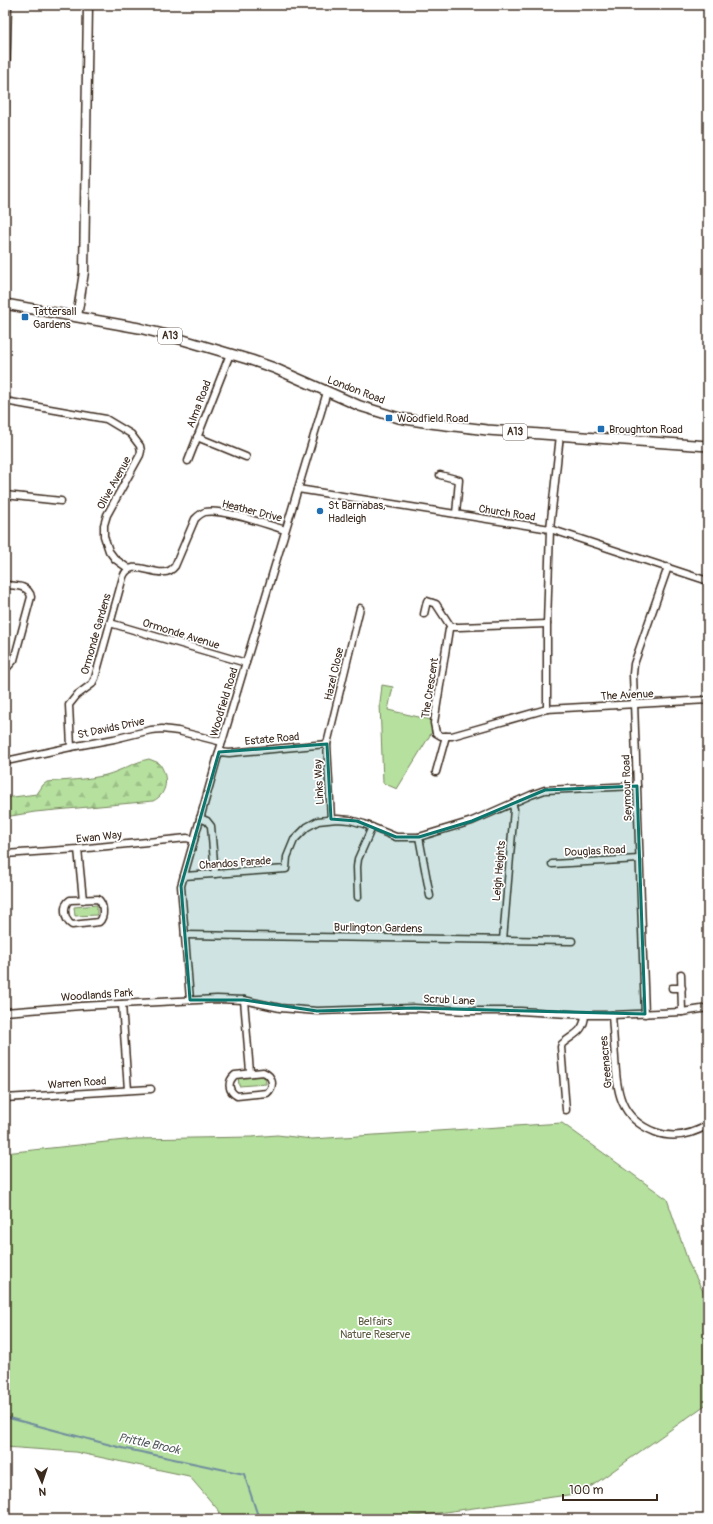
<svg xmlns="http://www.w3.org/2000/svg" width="713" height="1524" font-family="Pangolin,sans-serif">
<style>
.forest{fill:url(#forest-firs);stroke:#78855e}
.green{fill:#b5e09e;stroke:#78855e}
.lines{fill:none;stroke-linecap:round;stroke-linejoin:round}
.stream{stroke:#6f8d9d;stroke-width:2}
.street-casing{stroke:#3b2a1e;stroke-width:9}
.secondary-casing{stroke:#3b2a1e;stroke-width:11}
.primary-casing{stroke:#3b2a1e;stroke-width:12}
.street{stroke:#fff;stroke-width:6}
.secondary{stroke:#fff;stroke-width:8}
.primary{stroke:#fff;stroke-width:9}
.marked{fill:#0f766e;fill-opacity:0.2;stroke:#0f766e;stroke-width:3;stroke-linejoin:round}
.poi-dot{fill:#1f6fb2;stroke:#fff;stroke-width:1.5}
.labels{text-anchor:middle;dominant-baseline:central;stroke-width:3.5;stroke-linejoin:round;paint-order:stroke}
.shield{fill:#fff;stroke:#766a62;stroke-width:1}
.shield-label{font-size:10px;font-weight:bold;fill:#3b2a1e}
.poi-label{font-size:11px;fill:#3b2a1e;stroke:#fff;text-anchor:start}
.street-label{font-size:11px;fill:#3b2a1e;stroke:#fff}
.park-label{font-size:11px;fill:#5a583e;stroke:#fff}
.water-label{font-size:12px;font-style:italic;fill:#555c5e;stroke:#fff}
</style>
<defs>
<pattern id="forest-firs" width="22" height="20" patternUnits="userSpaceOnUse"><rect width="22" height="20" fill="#b5e09e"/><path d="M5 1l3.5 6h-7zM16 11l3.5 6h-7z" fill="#9dc088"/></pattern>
</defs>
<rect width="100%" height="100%" fill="#fff"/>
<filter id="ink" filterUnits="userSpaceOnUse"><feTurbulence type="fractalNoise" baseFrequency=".025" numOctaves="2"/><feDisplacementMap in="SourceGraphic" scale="8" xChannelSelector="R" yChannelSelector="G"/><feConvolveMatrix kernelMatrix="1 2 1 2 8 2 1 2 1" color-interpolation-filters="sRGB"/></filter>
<g filter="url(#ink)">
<path class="forest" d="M 149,759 L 159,763 C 169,776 168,794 153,801 L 35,812 L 5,817 L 5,798 L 37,794 L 43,785 L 47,782 C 66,780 87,780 106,775 C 121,771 134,762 149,759 Z"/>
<g class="green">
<polygon points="382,685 393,687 388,710 432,720 432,732 397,789 383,783 380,703"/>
<polygon points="97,905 97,915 75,916 74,907"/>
<polygon points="265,1074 266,1084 239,1086 238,1076"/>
<polygon points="562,1123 667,1199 689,1264 708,1301 708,1403 582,1493 394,1519 226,1519 189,1476 75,1452 5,1447 5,1153 134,1139 252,1137 277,1135 312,1139"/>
</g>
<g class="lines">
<polyline class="stream" points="5,1417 122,1448 244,1474 259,1519"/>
<g class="street-casing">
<g id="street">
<polyline points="5,123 8,5"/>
<polyline points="5,401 106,419 131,434 140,446 141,451 140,455 107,515 104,525 104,536 109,551 115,559 129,569"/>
<polyline points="197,437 246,457"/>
<polyline points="188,461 230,354"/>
<polyline points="440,475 459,480 456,514"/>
<polyline points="298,489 550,529 708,581"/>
<polyline points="5,495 61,501"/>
<path d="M 5,585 C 15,586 29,585 31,597 L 14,660 L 5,670"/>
<polyline points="424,614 427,601 436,604 451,627"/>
<polyline points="110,623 246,663"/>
<polyline points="547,624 459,627 451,627 449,629 434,723 436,733 441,736 452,736 547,709 708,700"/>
<polyline points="547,709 547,624 550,529 560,435"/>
<path d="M 71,747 L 69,705 L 77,695 L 92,684 L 95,678 L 123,577 C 132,553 161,585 175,566 L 195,519 C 198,516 201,513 205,512 C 222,508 268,525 285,530"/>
<polyline points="219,752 229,753 327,744"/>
<polyline points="5,759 11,760 71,747 114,739 151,730 162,729 178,731 222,742"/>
<polyline points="436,772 446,736"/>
<polyline points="200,818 207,821 211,826 215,874"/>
<polyline points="331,819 327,744 360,608"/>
<polyline points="419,837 430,896"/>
<polyline points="78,849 83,900"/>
<polyline points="5,854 78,849 187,838 194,840"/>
<polyline points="552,864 639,859"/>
<polyline points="184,876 286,869 287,857 294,840 307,827 318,821 337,819 350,820 364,824 396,837 419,837 472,821 531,795 545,790 637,786"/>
<polyline points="358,897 357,867 358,859 372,827"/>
<path d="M 98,899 C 104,904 105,917 99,922 L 72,925 C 64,920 62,905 70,900 Z"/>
<polyline points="185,935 572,941"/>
<polyline points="503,940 514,809 512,804"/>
<polyline points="681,974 682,1012"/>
<polyline points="672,988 682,988"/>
<polyline points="190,1000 181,886 219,752 327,392"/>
<polyline points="244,1000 250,1072"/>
<polyline points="122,1004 128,1090"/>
<polyline points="5,1012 81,1006 217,999 244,1000 280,1008 317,1011 414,1008 467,1011 520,1011 585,1015 612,1015 682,1012 708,1008"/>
<polyline points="645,1014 633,674 634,664 668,567"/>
<path d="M 612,1015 C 613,1030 614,1044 615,1058 C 617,1091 619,1118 655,1132 C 673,1139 691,1135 708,1125"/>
<path d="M 263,1072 C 273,1076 275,1086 267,1093 L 237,1096 C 228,1091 227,1082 235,1075 Z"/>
<polyline points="5,1098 151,1089"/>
<path d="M 566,1110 L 561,1047 L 562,1044 C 573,1034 584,1033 585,1015"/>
</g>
</g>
<g class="secondary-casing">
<polyline id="secondary" points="77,317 84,272 88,5"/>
</g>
<g class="primary-casing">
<polyline id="primary" points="5,304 139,328 163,334 251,360 274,368 360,406 399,418 430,423 487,430 708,446"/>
</g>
<use href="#street" class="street"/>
<use href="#secondary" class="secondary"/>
<use href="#primary" class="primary"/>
</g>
</g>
<path class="marked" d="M 327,744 L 331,819 L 357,821 L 396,837 L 419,837 L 472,821 L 545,790 L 637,786 L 645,1014 L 414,1008 L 317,1011 L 244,1000 L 190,1000 L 181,886 L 219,752 Z"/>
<g class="poi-dot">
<rect x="21" y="313" width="8" height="8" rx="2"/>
<rect x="385" y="414" width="8" height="8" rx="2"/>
<rect x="597" y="425" width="8" height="8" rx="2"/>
<circle cx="320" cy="511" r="4"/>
</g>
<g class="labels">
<g class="shield">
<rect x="158" y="328" width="24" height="16" rx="3"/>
<rect x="503" y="424" width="24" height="16" rx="3"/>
</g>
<g class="shield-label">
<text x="170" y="336">A13</text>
<text x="515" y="432">A13</text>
</g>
<g class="poi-label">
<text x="33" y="311">Tattersall<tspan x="33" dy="13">Gardens</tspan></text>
<text x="397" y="418">Woodfield Road</text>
<text x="609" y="429">Broughton Road</text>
<text x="328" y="505">St Barnabas,<tspan x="328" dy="13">Hadleigh</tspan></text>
</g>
<g class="street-label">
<text transform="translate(356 390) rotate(21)">London Road</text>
<text transform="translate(199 404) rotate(-69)">Alma Road</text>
<text transform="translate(114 483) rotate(-61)">Olive Avenue</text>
<text transform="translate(252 511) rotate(14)">Heather Drive</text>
<text transform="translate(507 513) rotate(9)">Church Road</text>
<text transform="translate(96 634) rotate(-74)">Ormonde Gardens</text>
<text transform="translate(181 634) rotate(17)">Ormonde Avenue</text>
<text transform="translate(334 674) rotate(-77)">Hazel Close</text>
<text transform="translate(430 688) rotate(-81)">The Crescent</text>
<text transform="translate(627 695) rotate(-3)">The Avenue</text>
<text transform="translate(224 702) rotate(-73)">Woodfield Road</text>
<text transform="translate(111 728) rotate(-12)">St Davids Drive</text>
<text transform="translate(272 739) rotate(-5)">Estate Road</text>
<text transform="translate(319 782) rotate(-93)">Links Way</text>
<text transform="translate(627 788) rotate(-92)">Seymour Road</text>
<text transform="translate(99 837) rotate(-6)">Ewan Way</text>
<text transform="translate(595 851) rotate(-3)">Douglas Road</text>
<text transform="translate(235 863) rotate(-4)">Chandos Parade</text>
<text transform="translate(499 871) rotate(-85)">Leigh Heights</text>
<text transform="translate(378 928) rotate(1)">Burlington Gardens</text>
<text transform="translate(97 995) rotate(-4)">Woodlands Park</text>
<text transform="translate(449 1000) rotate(3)">Scrub Lane</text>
<text transform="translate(606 1062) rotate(-95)">Greenacres</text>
<text transform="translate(77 1083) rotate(-4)">Warren Road</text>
</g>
<g class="park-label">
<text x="375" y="1321">Belfairs<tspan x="375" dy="13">Nature Reserve</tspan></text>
</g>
<g class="water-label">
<text transform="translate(149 1444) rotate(12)">Prittle Brook</text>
</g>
</g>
<rect width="713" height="1524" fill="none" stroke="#fff" stroke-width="20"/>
<rect x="10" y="10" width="693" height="1504" fill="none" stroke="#3b2a1e" stroke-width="1.5" filter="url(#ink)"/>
<g transform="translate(42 1482) rotate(177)" stroke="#ffffff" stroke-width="3" paint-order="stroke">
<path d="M0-3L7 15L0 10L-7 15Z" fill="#3b2a1e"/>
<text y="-6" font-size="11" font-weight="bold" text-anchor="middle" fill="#3b2a1e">N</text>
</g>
<path d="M563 1494v6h94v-6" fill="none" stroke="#3b2a1e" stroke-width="2"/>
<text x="569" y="1494" font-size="12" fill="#3b2a1e" stroke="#ffffff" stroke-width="3" paint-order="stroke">100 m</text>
</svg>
